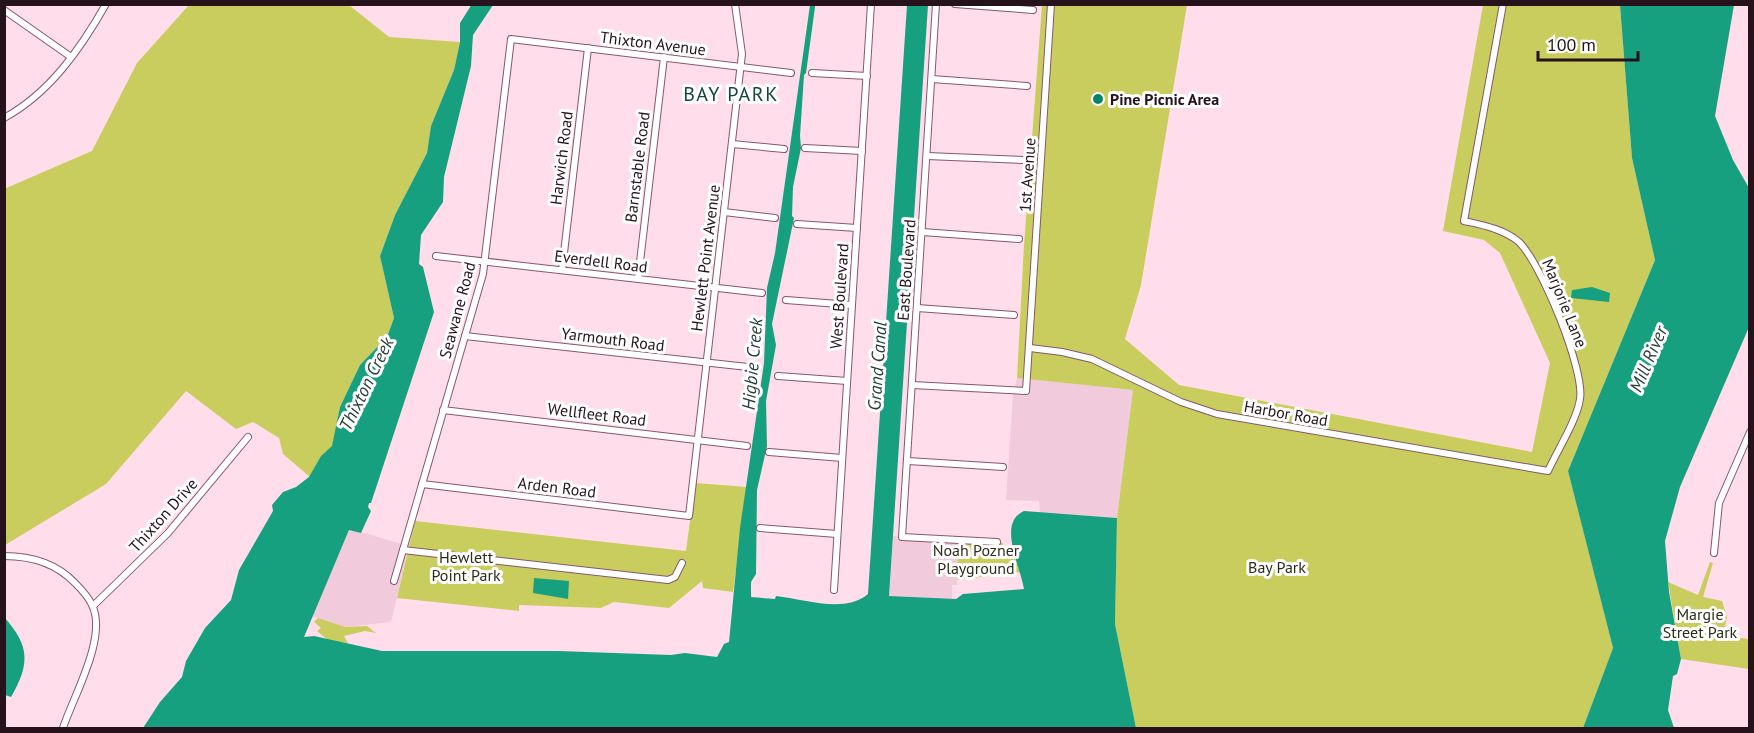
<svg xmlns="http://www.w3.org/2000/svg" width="1754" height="733" font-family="'PT Sans',sans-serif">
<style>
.built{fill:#f1cbdb}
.green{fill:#c9cd5d}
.water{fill:#17a07f}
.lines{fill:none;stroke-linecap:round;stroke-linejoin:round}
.street-casing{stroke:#86576c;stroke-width:8}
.street{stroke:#fff;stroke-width:6}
.poi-dot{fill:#008569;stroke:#fff;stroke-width:2}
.labels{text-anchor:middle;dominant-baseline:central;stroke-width:6;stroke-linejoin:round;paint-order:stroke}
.street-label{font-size:16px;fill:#25121b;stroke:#fff}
.poi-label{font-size:16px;font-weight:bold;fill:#25121b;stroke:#fff;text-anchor:start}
.park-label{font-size:16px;fill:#2b2d17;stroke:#fff}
.water-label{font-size:18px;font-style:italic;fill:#253f36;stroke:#fff}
.quarter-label{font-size:20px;letter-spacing:1.5px;fill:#134739;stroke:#fff}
</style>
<rect width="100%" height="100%" fill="#ffddeb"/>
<g class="built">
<polygon points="1017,378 1133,390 1117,518 1040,513 1039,501 1006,500 1013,394"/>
<polygon points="350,529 409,546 391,622 345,627 311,616"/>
<polygon points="893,536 958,540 957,585 952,585 952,599 889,596"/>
</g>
<g class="green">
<polygon points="189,5 349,5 389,37 460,42 454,70 431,126 427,153 395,215 380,256 394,318 387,337 360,365 340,407 333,446 321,456 310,477 283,454 279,438 253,422 236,429 186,391 106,484 5,545 4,189 92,151 137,63"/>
<polygon points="1042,5 1187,5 1141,285 1125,339 1179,385 1532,452 1550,363 1500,253 1484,240 1443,231 1483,5 1620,5 1632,158 1655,260 1568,471 1613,648 1583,728 1136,728 1115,624 1117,518 1133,390 1017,378 1024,245"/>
<polygon points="695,483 747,487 733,592 703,588 702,581 669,608 614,602 601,608 519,605 519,611 397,598 415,521 686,551"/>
<polygon points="958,540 1003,543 1002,557 1017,557 1020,572 957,580"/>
<polygon points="1710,562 1713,563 1703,597 1722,601 1727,617 1723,636 1749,639 1749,669 1681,659 1668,582 1698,595"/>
<polygon points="318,618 345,627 367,626 376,633 365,631 344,636 348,643 329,641 317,631 321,628 314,622"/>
</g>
<g class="water">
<path d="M 472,4 L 493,5 L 473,35 L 471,66 L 444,177 L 443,202 L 421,235 L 419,264 L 423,267 L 434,312 L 371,503 L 369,503 L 368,507 L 371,511 L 361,533 L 349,530 L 304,637 L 314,636 L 382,651 L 558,651 L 671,655 L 685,653 L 717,657 L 724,644 L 729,642 L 740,528 L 764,363 L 767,288 L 775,253 L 810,5 L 815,5 L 815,7 L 806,73 L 804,75 L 800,136 L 801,148 L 793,187 L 792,216 L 794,218 L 772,324 L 776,345 L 766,401 L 767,446 L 757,490 L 756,574 L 751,582 L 751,597 L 775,599 L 776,596 C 804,599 845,614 868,594 L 907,5 L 928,5 L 889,596 L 956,599 L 963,594 L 1024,589 C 1020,565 997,523 1024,511 L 1117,518 L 1115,624 L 1136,728 L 143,728 L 160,702 L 182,677 L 186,661 L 205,628 L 231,600 L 239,570 L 273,511 L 272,505 L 283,492 L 296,487 L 309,477 L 321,456 L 332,446 L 340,407 L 360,365 L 387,337 L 394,318 L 380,256 L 395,215 L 427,153 L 431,126 L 454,70 L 460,42 L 460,23 Z"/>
<polygon points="1620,5 1734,5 1715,116 1733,160 1749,188 1749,327 1680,487 1665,541 1669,592 1681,659 1677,674 1673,676 1668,710 1674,728 1583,728 1613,648 1568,471 1655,260 1632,158"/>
<polygon points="1592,287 1610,293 1609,302 1571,298 1572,290"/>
<polygon points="534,578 569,581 568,599 533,593"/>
<path d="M 4,617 C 30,646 30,664 11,697 L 5,695 Z"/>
</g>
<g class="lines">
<g class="street-casing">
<g id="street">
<polyline points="936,4 902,537 997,542"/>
<polyline points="955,4 1033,10"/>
<polyline points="4,10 71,57"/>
<polyline points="812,73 867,76"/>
<polyline points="932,79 1027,86"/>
<path d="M 4,118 C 50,93 81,48 106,4"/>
<polyline points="732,144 784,149"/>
<polyline points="805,148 862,151"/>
<polyline points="927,156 1024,160"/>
<polyline points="724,212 775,218"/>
<polyline points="797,224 857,228"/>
<polyline points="922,232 1019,239"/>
<polyline points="436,256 762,293"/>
<polyline points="562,270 588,48"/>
<polyline points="638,279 664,57"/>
<polyline points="786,300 852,305"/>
<polyline points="917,308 1014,315"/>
<polyline points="465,336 757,368"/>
<path d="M 1030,348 L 1062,352 L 1092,359 L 1181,402 L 1217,414 L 1548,471 C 1557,451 1577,420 1580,399 C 1585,370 1541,263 1519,242 C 1504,229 1482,225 1464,221 L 1503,4"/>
<polyline points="778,376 847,381"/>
<polyline points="912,385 1026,391 1051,4"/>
<polyline points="443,410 747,446"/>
<polyline points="769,452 842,458"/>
<polyline points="908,461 1003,467"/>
<polyline points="422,484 689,516 742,54 735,4"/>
<polyline points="760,528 837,534"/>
<polyline points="403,550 668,580 675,577 682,563"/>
<polyline points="1714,553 1719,503 1750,432"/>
<path d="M 4,556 C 32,556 56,563 75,583 C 81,589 89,598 92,605 C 108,637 73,697 63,728"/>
<polyline points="394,581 483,274 511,39 791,73"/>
<polyline points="834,590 871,4"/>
<polyline points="93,606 168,533 248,437"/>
</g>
</g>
<use href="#street" class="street"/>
</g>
<circle class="poi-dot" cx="1098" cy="99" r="6"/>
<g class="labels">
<g class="street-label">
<text transform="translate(653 43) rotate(7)">Thixton Avenue</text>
<text transform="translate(561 158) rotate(-83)">Harwich Road</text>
<text transform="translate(637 167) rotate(-83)">Barnstable Road</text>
<text transform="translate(1027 175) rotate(-86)">1st Avenue</text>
<text transform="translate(705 258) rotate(-83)">Hewlett Point Avenue</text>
<text transform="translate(601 261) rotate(7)">Everdell Road</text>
<text transform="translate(906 270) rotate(-86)">East Boulevard</text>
<text transform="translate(839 296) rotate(-86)">West Boulevard</text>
<text transform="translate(1565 303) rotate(68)">Marjorie Lane</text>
<text transform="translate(457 310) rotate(-75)">Seawane Road</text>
<text transform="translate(613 339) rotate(7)">Yarmouth Road</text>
<text transform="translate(1286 413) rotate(10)">Harbor Road</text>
<text transform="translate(597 414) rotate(7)">Wellfleet Road</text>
<text transform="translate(557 487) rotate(7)">Arden Road</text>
<text transform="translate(163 515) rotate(-48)">Thixton Drive</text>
</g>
<g class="poi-label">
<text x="1110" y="99">Pine Picnic Area</text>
</g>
<g class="park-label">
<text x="976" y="550">Noah Pozner<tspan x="976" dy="18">Playground</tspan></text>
<text x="466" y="557">Hewlett<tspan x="466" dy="18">Point Park</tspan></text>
<text x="1277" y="567">Bay Park</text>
<text x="1700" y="614">Margie<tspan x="1700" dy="18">Street Park</tspan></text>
</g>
<g class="water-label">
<text transform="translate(1648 359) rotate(-67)">Mill River</text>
<text transform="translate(752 364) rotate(-85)">Higbie Creek</text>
<text transform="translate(877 366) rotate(-86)">Grand Canal</text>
<text transform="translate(366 384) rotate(-64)">Thixton Creek</text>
</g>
<g class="quarter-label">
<text x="731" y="94">BAY PARK</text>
</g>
</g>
<rect width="1754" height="733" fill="none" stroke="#25121b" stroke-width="12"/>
<path d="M1538 51v9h100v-9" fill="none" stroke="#25121b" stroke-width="3"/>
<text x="1547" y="51" font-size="18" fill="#25121b" stroke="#ffffff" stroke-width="4.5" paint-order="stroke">100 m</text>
</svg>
